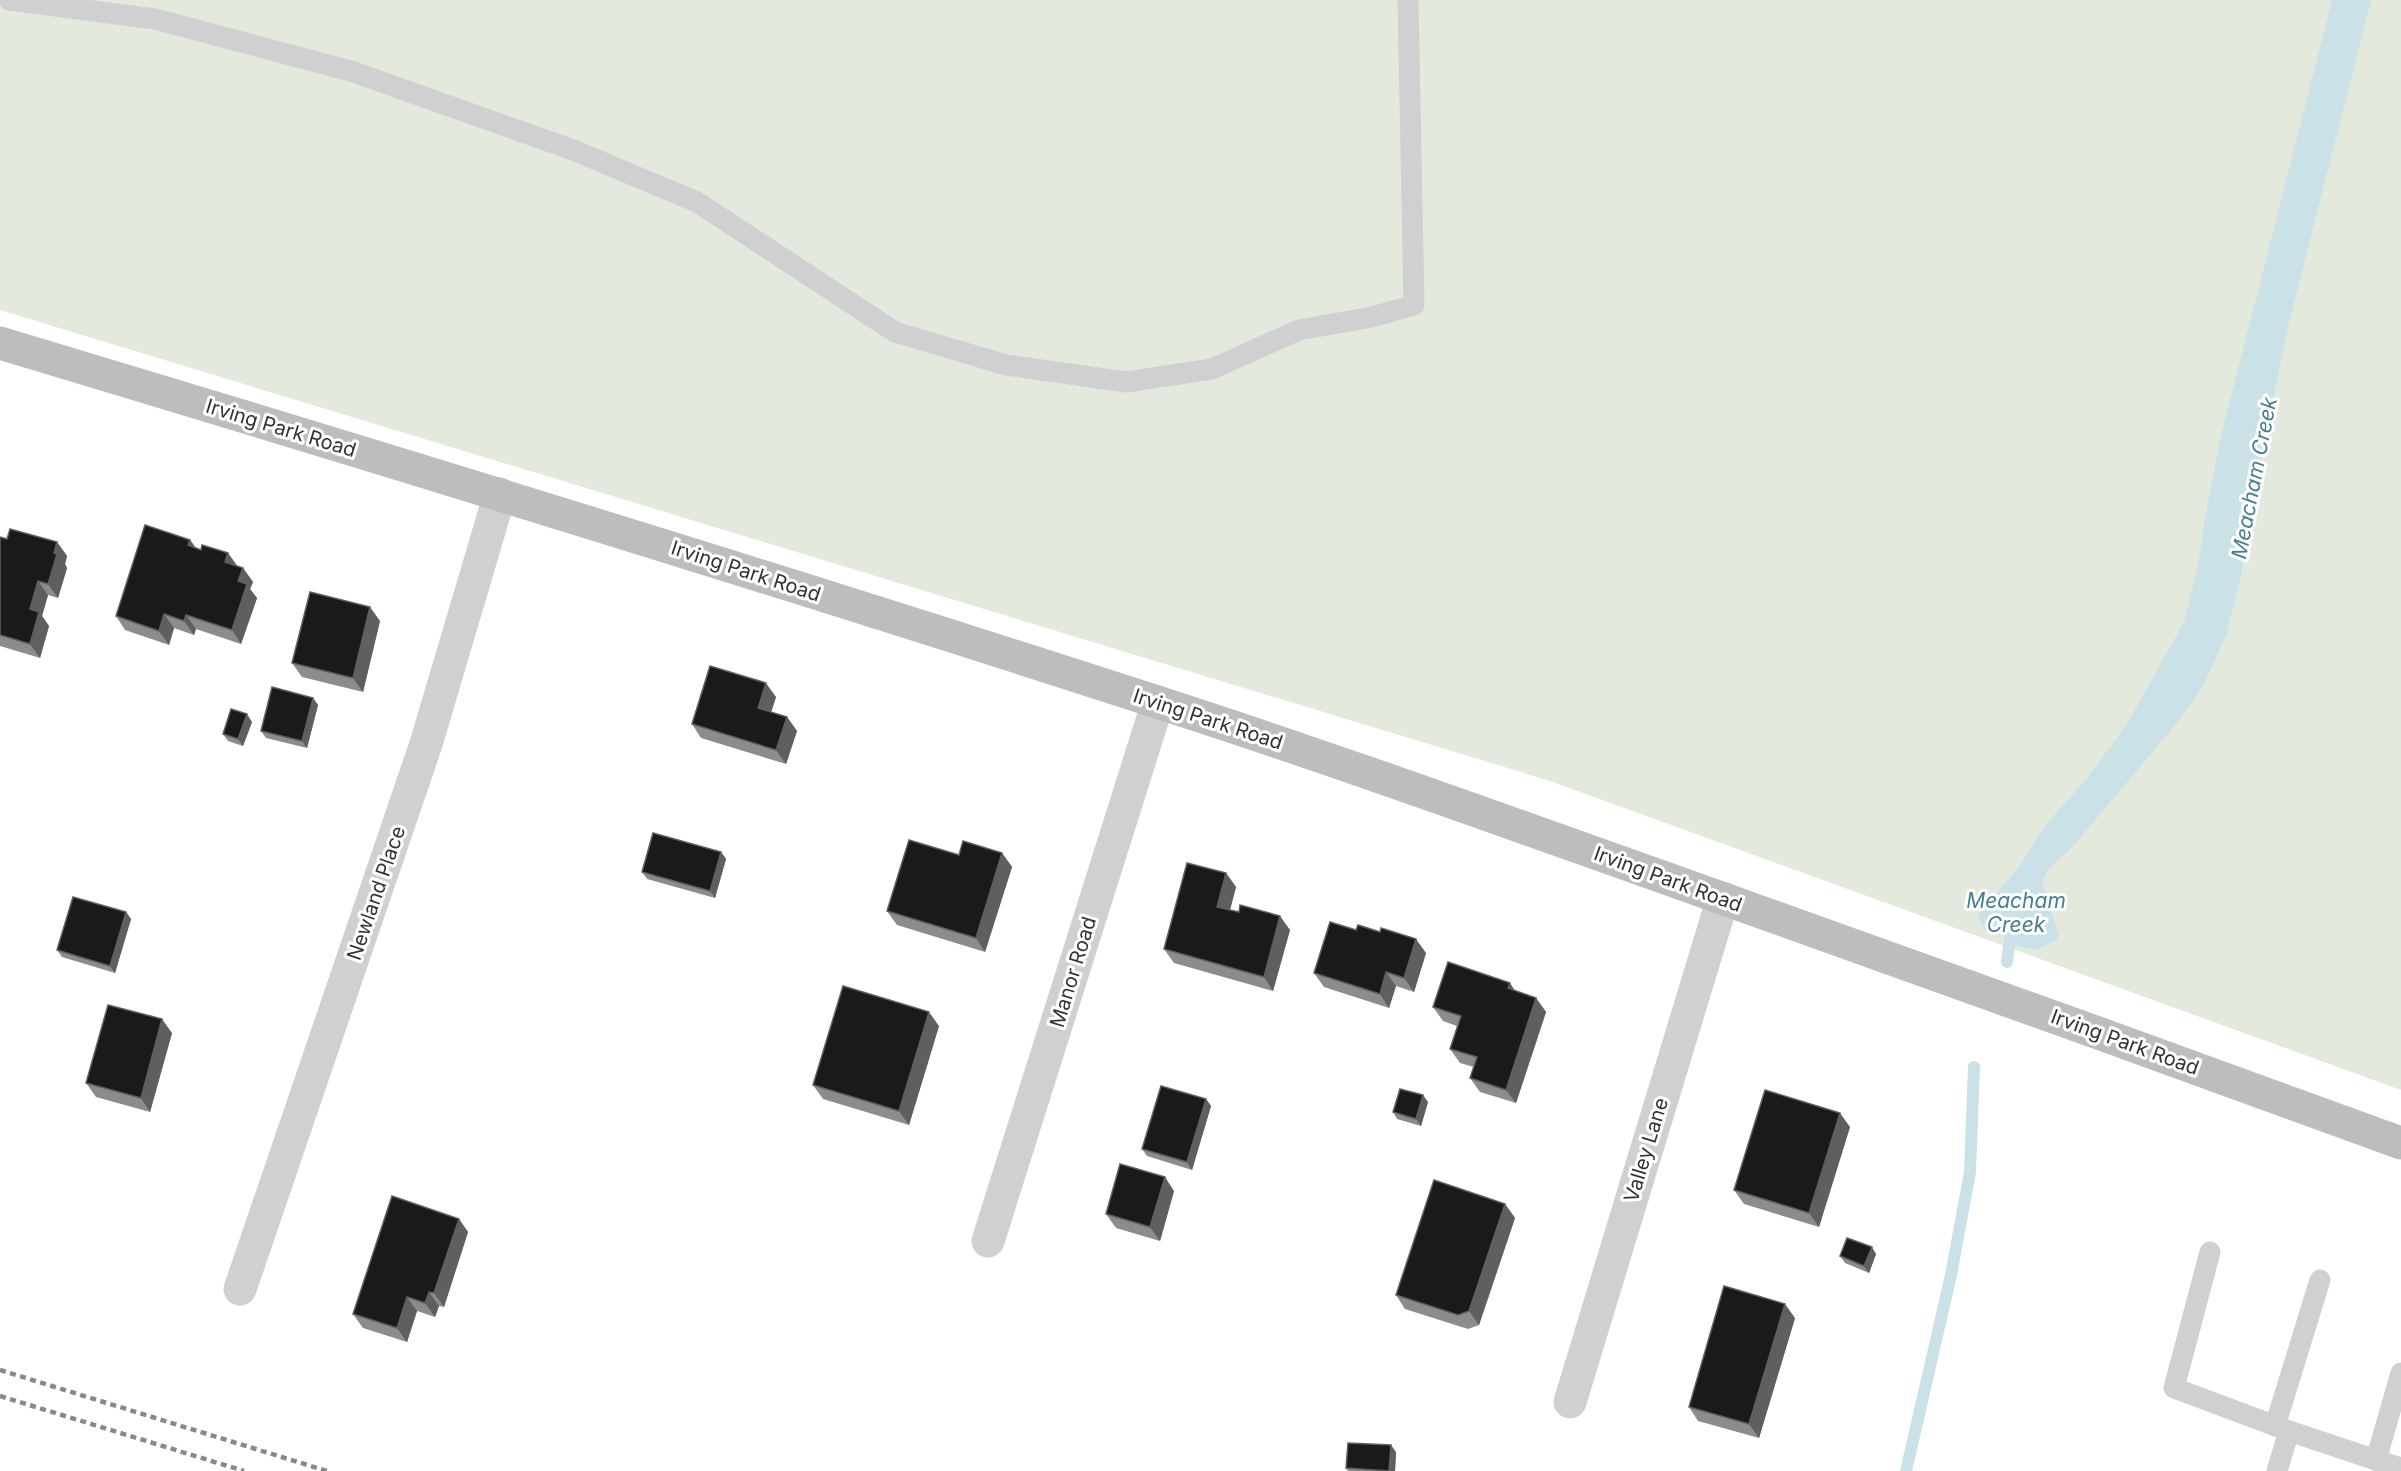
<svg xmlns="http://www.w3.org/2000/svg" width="2401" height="1471" font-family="Inter,sans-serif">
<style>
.green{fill:#e4e9dd}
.water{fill:#cbe1e8}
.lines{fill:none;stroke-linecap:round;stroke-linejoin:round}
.stream{stroke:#cbe1e8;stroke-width:12}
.lane{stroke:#d0d0d0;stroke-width:21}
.street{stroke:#d0d0d0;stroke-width:33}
.secondary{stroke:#bdbdbd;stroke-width:33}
.rail{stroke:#888;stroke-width:4.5;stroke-dasharray:6 4.5;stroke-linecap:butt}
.wall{fill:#8c8c8c}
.shaded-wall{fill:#5f5f5f}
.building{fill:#1a1a1a;stroke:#5f5f5f;stroke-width:1.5}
.labels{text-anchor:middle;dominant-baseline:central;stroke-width:6;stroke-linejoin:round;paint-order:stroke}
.street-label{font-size:20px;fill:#333;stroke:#fff}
.water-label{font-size:21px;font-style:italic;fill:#457d91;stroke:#fff}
</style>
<rect width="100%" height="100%" fill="#fff"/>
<polygon class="green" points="0,0 2401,0 2401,1090 1547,780 0,310"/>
<polygon class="water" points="2332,0 2365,0 2283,322 2259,438 2235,575 2220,634 2199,681 2174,717 2069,842 2043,866 2036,880 2052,935 2035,944 1986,931 1978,915 2019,867 2046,824 2084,782 2127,724 2184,622 2198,565 2207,507 2221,436"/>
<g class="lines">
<g class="stream">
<polyline points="2007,962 2010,938 2035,944 2052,935 2036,880 2043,866 2069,842 2174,717 2199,681 2220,634 2235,575 2259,438 2283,322 2365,0"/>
<polyline points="1906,1471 1951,1275 1970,1172 1974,1067"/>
</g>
<g class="lane">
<polyline points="9,0 155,19 351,71 573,150 697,202 895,332 1006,365 1126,382 1212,369 1299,330 1372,317 1414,305 1408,0"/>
<polyline points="2210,1252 2174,1388 2289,1431 2277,1471"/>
<polyline points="2401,1373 2376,1460 2401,1468"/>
<polyline points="2275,1426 2320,1280"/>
<polyline points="2289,1431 2376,1460"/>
</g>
<g class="street">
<polyline points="988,1241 1158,702"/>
<polyline points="240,1289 426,744 500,494"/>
<polyline points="1570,1402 1723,898"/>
</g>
<path class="secondary" d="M 0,343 C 386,459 771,577 1154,701 C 1328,757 1499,819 1671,880 C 1915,967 2158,1054 2401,1143"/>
<g class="rail">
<polyline points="0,1370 327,1471"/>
<polyline points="0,1396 244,1471"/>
</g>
</g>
<g class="wall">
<polygon points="0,537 7,539 57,542 67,556 65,564 67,568 58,598 48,595 42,616 49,626 40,658 0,646"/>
<polygon points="190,540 196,548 201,550 228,553 237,566 243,568 253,582 250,589 257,598 241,644 196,629 194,635 174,628 169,645 125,630 116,616"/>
<polygon points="380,621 363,692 302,677 292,663"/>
<polygon points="776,697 771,712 787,717 797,731 786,764 701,738 692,724"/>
<polygon points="313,698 318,705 307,748 266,738 261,731"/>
<polygon points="252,722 243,746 228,741 223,734"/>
<polygon points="721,852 726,859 715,898 647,879 642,872"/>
<polygon points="1002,853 1012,867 985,952 897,925 887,911 959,855"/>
<polygon points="1226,873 1236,887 1230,910 1290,930 1273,991 1174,963 1164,949"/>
<polygon points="126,912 131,919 115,973 62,957 57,950"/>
<polygon points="1426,953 1414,992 1396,986 1389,1008 1324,987 1314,973"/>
<polygon points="1515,991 1536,998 1546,1012 1516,1103 1480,1092 1470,1078 1474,1067 1460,1063 1450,1049 1457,1026 1443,1021 1433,1007"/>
<polygon points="939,1026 909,1125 823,1099 813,1085"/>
<polygon points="172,1033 150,1112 96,1097 86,1083"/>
<polygon points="1206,1099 1211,1106 1192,1170 1147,1156 1142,1149"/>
<polygon points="1428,1102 1421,1126 1397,1119 1393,1112"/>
<polygon points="1850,1127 1819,1227 1744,1204 1734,1190"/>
<polygon points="1174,1191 1160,1241 1116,1228 1106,1214"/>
<polygon points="1505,1204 1515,1218 1479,1325 1468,1329 1405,1309 1396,1295"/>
<polygon points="459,1219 468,1232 444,1307 439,1306 435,1317 417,1311 407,1342 363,1328 353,1314"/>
<polygon points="1876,1254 1869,1273 1845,1263 1840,1256"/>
<polygon points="1795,1318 1759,1438 1698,1421 1689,1407"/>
<polygon points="1396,1452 1395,1471 1348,1471 1346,1468"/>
</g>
<g class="shaded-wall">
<polygon points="190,540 200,554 188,545"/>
<polygon points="57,542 67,556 65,564 67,568 58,598 48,584"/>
<polygon points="228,553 238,567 225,562"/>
<polygon points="243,568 253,582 250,589 257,598 241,644 232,630 238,581"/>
<polygon points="38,581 48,595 42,616 49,626 40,658 30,644 30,609"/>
<polygon points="370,607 380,621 363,692 353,678"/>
<polygon points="164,614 174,628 169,645 159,631"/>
<polygon points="186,615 196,629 194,635 184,621"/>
<polygon points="766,683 776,697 768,722 758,708"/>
<polygon points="313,698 318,705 307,748 302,741"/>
<polygon points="247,714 252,722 243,746 238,739"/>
<polygon points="787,717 797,731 786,764 776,750"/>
<polygon points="721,852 726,859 715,898 710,891"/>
<polygon points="1002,853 1012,867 985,952 976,938"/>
<polygon points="1226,873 1236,887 1227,921 1217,907"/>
<polygon points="126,912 131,919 115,973 110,966"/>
<polygon points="1280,916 1290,930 1273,991 1264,977"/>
<polygon points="1416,939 1426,953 1414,992 1404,978"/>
<polygon points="1386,972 1396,986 1389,1008 1380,994"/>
<polygon points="1510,983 1519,997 1508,988"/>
<polygon points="1536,998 1546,1012 1516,1103 1506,1090"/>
<polygon points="929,1012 939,1026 909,1125 899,1111"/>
<polygon points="162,1019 172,1033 150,1112 141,1098"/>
<polygon points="1423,1095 1428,1102 1421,1126 1416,1119"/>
<polygon points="1206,1099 1211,1106 1192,1170 1187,1162"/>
<polygon points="1840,1113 1850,1127 1819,1227 1809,1213"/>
<polygon points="1165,1177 1174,1191 1160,1241 1150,1227"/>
<polygon points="1505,1204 1515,1218 1479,1325 1469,1311"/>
<polygon points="459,1219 468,1232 444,1307 434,1293"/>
<polygon points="1872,1247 1876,1254 1869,1273 1864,1266"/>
<polygon points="429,1292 439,1306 435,1317 425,1303"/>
<polygon points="407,1297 417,1311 407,1342 397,1328"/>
<polygon points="1785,1304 1795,1318 1759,1438 1749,1424"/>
<polygon points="1391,1445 1396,1452 1395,1471 1390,1471"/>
</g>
<g class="building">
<polygon points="145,525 190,540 188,545 201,550 202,545 228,553 225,562 243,568 238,581 247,584 232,630 186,615 184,621 164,614 159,631 116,616"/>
<polygon points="10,529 57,542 54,553 57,554 48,584 38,581 30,609 39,612 30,644 0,635 0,537 7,539"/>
<polygon points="310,592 370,607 353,678 292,663"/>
<polygon points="710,666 766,683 758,708 787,717 776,750 692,724"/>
<polygon points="272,687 313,698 302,741 261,731"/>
<polygon points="231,709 247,714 238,739 223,734"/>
<polygon points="653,833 721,852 710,891 642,872"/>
<polygon points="909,840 959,855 963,841 1002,853 976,938 887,911"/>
<polygon points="1187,863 1226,873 1217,907 1239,912 1240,905 1280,916 1264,977 1164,949"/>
<polygon points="73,897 126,912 110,966 57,950"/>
<polygon points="1330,922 1356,930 1358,925 1380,932 1381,928 1416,939 1404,978 1386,972 1380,994 1314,973"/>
<polygon points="1448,962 1510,983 1508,988 1536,998 1506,1090 1470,1078 1477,1057 1450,1049 1461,1016 1433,1007"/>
<polygon points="843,986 929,1012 899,1111 813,1085"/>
<polygon points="108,1005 162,1019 141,1098 86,1083"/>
<polygon points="1161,1086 1206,1099 1187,1162 1142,1149"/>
<polygon points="1400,1089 1423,1095 1416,1119 1393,1112"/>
<polygon points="1765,1090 1840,1113 1809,1213 1734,1190"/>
<polygon points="1120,1164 1165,1177 1150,1227 1106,1214"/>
<polygon points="1434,1180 1505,1204 1469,1311 1458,1315 1396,1295"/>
<polygon points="392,1196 459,1219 434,1293 429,1292 425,1303 407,1297 397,1328 353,1314"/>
<polygon points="1847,1238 1872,1247 1864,1266 1840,1256"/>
<polygon points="1724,1286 1785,1304 1749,1424 1689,1407"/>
<polygon points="1348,1443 1391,1445 1389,1471 1346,1468"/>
</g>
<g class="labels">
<g class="street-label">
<text transform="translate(281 428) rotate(17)">Irving Park Road</text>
<text transform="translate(746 571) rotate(18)">Irving Park Road</text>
<text transform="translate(1208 719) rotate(18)">Irving Park Road</text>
<text transform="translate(1668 879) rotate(20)">Irving Park Road</text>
<text transform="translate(376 893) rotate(-71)">Newland Place</text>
<text transform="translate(1073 972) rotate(-73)">Manor Road</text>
<text transform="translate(2125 1042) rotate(20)">Irving Park Road</text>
<text transform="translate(1646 1150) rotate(-73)">Valley Lane</text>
</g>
<g class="water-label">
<text transform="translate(2254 478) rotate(-79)">Meacham Creek</text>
<text x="2016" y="900">Meacham<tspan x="2016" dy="24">Creek</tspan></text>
</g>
</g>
</svg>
